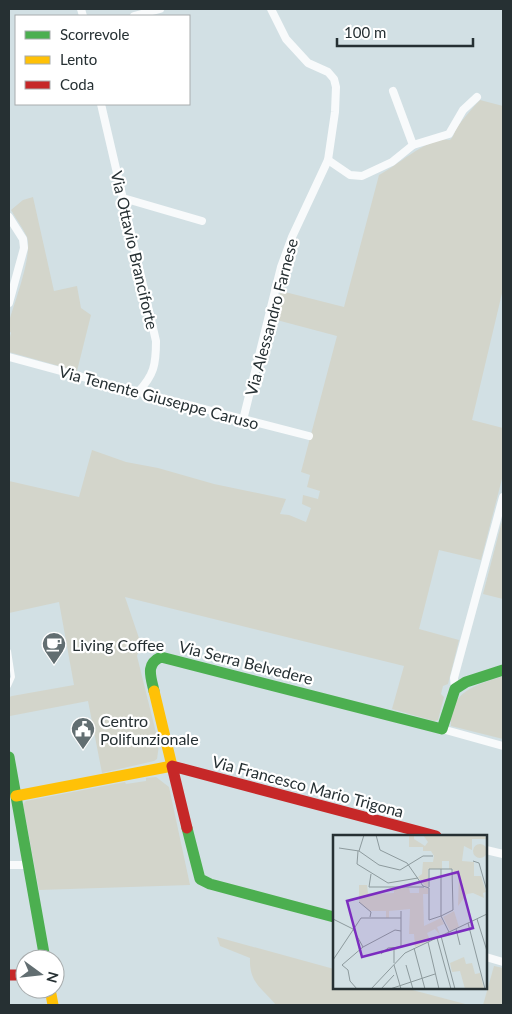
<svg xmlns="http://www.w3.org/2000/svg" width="512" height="1014" font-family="Lato,sans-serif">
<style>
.grass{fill:#d3d5cb}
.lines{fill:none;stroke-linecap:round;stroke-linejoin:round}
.lane{stroke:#f8fafb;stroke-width:4}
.street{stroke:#f8fafb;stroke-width:8}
.fast{stroke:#4caf50;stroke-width:11}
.slow{stroke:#ffc107;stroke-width:11}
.jam{stroke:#c62828;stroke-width:11}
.labels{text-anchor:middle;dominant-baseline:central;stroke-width:4.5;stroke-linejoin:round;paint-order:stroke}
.street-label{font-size:16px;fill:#263033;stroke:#fff}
.poi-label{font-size:16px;fill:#263033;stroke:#fff;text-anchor:start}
.inset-road{fill:none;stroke:#8d9a9d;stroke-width:1}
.view{fill:#7b2cbf;fill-opacity:0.15;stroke:#7b2cbf;stroke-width:2.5}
.inset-edge{fill:none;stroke:#263033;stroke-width:2.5}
</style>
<rect width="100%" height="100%" fill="#d2e0e4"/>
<g class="grass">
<path d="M 480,100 L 503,106 L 503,289 L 472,420 L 503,428 L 503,475 L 481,560 L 439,550 L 419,629 L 459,640 L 448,684 L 443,686 L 441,694 L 444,697 L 438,720 L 434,721 L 392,709 L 404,666 L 125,597 L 141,644 L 137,656 L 159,745 L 157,759 L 154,761 L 102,773 L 88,701 L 10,716 L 9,697 L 12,696 L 74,685 L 59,602 L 9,613 L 9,481 L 79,497 L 92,450 L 126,462 L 158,468 L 214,484 L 286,499 L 280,514 L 289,515 L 306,522 L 311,508 L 302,504 L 303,495 L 318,499 L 320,491 L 307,487 L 310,475 L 301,472 L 337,336 L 273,319 L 281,291 L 344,307 L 379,175 C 397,166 430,135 450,140 C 455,135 454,131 458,126 C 465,117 472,108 480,100 Z"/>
<path d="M 33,197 L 54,291 L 77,286 L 81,308 L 91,315 L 77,371 L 9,352 L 9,341 L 11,333 L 9,330 L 9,322 C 14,303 33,255 27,237 C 23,228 16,219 11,210 L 23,200 Z"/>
<polygon points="503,517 503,599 483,594"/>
<path d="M 503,676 L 503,739 L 451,726 C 448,691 477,685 503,676 Z"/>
<polygon points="156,777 169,787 190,885 39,890 23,804 26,801 125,782 126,784 146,781 146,778"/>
<path d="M 217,937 L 334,969 L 334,988 L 405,988 L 469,1005 L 276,1005 C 262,988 249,983 250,958 L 220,946 Z"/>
<polygon points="494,966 503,968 503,1005 483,1005"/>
</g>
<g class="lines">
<polyline class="lane" points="9,651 13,677 9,686"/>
<g class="street">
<polyline points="81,9 83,16"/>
<polyline points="134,16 160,9"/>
<polyline points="393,91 413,145"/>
<path d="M 101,104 L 156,341 C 156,365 154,375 138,392"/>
<polyline points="328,160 350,175 362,176 392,162 413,145 449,134 463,110 477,97"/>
<polyline points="123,198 202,221"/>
<polyline points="9,217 23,239 24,248 9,303"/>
<polyline points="9,357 138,392 309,436"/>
<polyline points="243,420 281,267 292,237 328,160 335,112 336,87 334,79 328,72 308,63 286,39 271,9"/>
<polyline points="455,689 454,678 503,497"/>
<polyline points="442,729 503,746"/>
<polyline points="486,850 503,854"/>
<polyline points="9,865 28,865"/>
<polyline points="486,957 503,962"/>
</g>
<g class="fast">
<path d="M 154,691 C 151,677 145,664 161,657 L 442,729 L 455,689 L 466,682 L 503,670"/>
<polyline points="9,757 45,959"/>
<polyline points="187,828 200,879 210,884 334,917"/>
</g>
<g class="slow">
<polyline points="16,796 172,766 154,691"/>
<polyline points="50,989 53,1005"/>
</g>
<g class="jam">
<polyline points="187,828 172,766 436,836"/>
<polyline points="9,975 25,975"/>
</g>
</g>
<defs>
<g id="cafe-pin" transform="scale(1.25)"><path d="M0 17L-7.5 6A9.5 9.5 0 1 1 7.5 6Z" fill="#626e71" stroke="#fff"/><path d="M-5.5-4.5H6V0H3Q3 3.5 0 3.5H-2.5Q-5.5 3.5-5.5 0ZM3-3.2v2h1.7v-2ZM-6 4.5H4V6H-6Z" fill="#fff"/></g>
<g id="civic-pin" transform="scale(1.25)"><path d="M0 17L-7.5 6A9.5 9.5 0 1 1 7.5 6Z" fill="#626e71" stroke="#fff"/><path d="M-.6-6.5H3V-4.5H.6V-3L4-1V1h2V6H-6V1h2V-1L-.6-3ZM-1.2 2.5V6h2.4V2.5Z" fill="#fff"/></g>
</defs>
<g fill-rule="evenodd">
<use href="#cafe-pin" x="54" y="644"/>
<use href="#civic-pin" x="83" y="729"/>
</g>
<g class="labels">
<g class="street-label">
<text transform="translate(135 250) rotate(77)">Via Ottavio Branciforte</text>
<text transform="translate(271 317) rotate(-75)">Via Alessandro Farnese</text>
<text transform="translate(159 397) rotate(15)">Via Tenente Giuseppe Caruso</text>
<text transform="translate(246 662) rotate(14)">Via Serra Belvedere</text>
<text transform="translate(308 786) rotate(15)">Via Francesco Mario Trigona</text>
</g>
<g class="poi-label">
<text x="72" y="644">Living Coffee</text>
<text x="100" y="720">Centro<tspan x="100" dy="18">Polifunzionale</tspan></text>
</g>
</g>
<g transform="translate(333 835)">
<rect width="154" height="154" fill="#d2e0e4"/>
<path d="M 76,0 L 81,0 L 81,4 L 92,11 L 95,7 L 90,0 L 152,0 L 153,4 L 139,4 L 139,15 L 131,11 L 129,26 L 141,27 L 141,41 L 148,41 L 153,57 L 150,58 L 151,63 L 140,58 L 134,59 L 125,71 L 126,40 L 121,40 L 120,34 L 116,34 L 116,26 L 109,26 L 109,34 L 95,34 L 95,52 L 92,51 L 85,42 L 89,39 L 90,27 L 100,27 L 101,21 L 98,16 L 90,16 L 90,12 L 76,12 ZM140 16a7 7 0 1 1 14 0a7 7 0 1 1-14 0ZM 26,50 L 34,50 L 35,58 L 39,59 L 61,58 L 61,53 L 76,53 L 77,58 L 86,58 L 86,53 L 95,53 L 95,59 L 90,59 L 91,91 L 108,83 L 111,89 L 104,92 L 107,100 L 102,94 L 94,98 L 97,105 L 82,112 L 81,99 L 76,99 L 77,74 L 56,76 L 56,83 L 53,83 L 53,76 L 37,76 L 26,67 ZM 121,76 L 126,92 L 117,96 L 110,82 ZM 131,122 L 133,129 L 139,128 L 142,139 L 147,138 L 151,154 L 132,154 L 127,136 L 119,137 L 117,128 Z" fill="#d3d5cb"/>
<path class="inset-road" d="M 43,0 L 47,15 L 74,28 L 90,51 L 96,53 L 96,85 L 108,81 L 116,97M 6,13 L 26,16 L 46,30 L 67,35 L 90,21 L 100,21M 25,16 L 24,29 L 55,48 L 85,43M 26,16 L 31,0M 140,26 L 146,28 L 154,56M 38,39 L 36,52 L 91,52M 96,52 L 96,34 L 119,34 L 120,75 L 108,81 L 108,34M 26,67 L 38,77 L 37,82M 0,84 L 20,94 L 30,112M 144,84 L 154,116M 135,88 L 152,154M 123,94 L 127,110M 108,101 L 122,154M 104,103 L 118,154M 95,107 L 106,154M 61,112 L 61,128M 81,113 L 92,154M 48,119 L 55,113 L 68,112 L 68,76M 0,125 L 28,83 L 68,83M 61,130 L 68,154M 73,130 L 80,154M 24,154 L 17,146 L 15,135 L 9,130 L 30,112 L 62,95 L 68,96M 38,154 L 72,118 L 154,79M 48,154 L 61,140M 57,154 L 102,139"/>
<path class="view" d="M 125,37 L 140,93 L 29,122 L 14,66 Z"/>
<rect width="154" height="154" class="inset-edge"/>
</g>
<rect width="512" height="1014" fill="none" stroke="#263033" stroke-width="20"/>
<rect x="15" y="15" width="175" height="90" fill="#ffffff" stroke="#a8acad"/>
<rect x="25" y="31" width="25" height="8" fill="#4caf50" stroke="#a8acad"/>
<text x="60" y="40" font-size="15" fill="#263033">Scorrevole</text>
<rect x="25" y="56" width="25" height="8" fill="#ffc107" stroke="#a8acad"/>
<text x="60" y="65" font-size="15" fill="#263033">Lento</text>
<rect x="25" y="81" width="25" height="8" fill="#c62828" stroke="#a8acad"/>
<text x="60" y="90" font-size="15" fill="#263033">Coda</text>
<g transform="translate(40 974) rotate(105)"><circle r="24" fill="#ffffff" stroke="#a8acad"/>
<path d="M0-4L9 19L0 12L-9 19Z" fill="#626e71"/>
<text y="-8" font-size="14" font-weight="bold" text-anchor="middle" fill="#263033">N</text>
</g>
<path d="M337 38v8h136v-8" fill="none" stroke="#263033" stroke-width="2.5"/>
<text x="344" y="38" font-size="15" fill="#263033" stroke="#ffffff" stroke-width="4" paint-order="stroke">100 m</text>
</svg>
